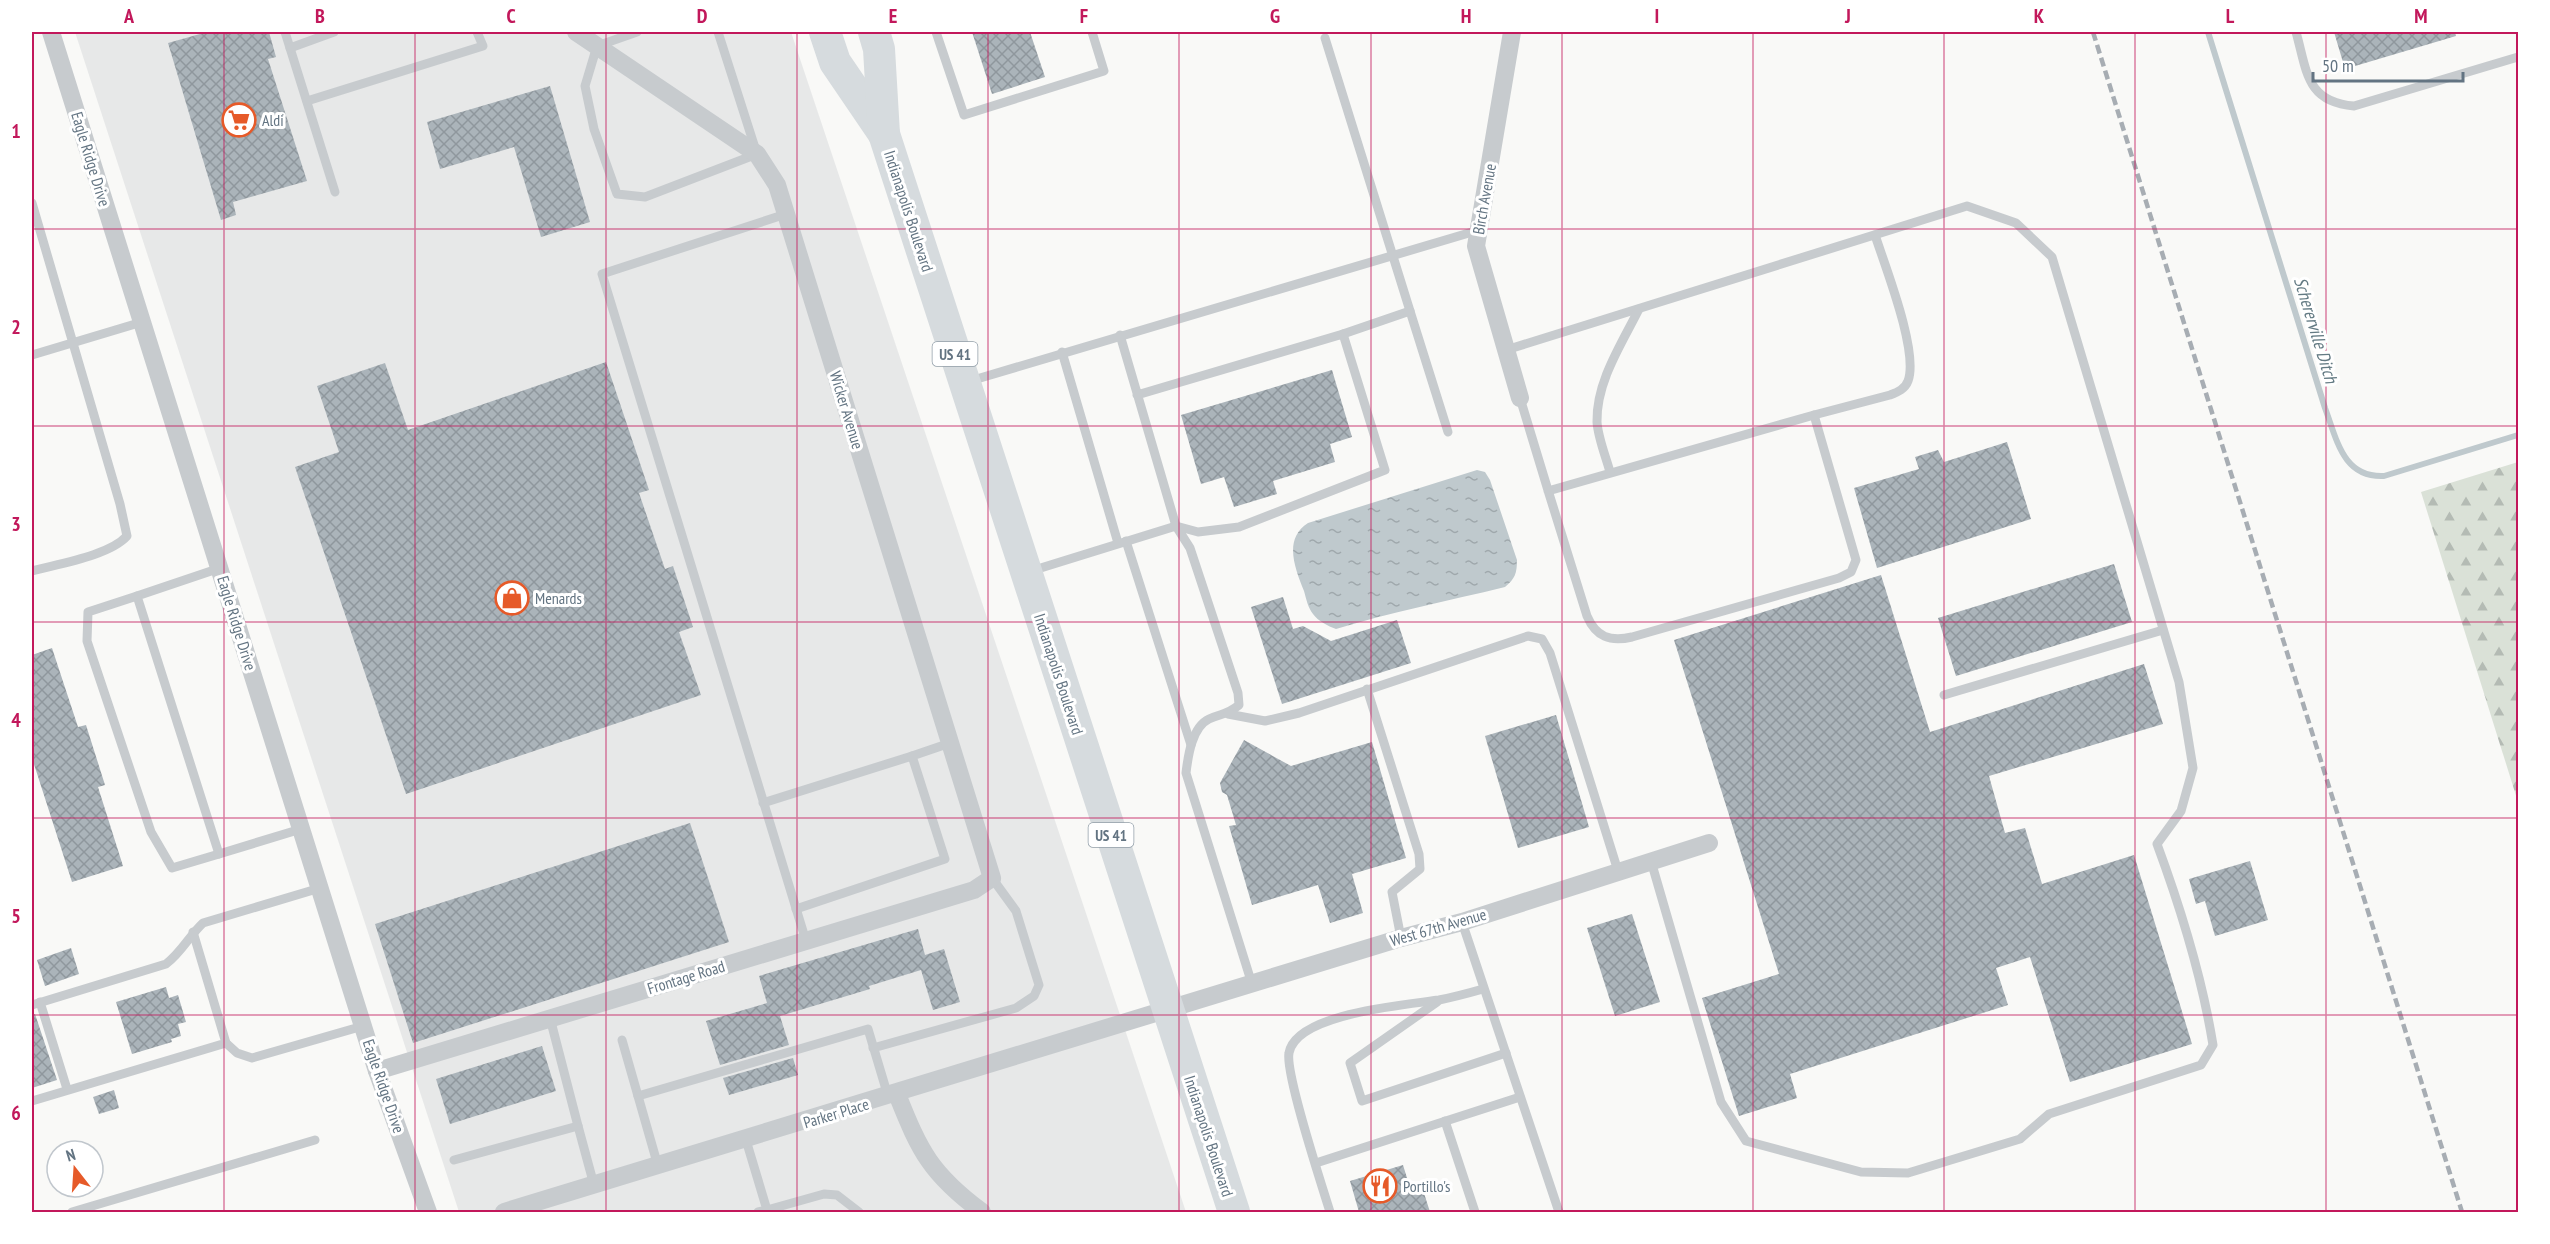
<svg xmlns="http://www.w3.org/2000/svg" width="2550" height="1244" font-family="'PT Sans Narrow',sans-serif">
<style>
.built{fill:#e7e8e8}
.forest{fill:url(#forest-firs)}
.water{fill:url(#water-ripples)}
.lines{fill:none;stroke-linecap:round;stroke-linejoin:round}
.stream{stroke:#bfc9cd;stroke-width:6}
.building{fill:url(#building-cross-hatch)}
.service{stroke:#c7cbce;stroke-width:9}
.minor{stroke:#c7cbce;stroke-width:18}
.trunk{stroke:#d6dbde;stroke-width:32}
.rail{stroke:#a7adb3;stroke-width:4.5;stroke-dasharray:9 4.5;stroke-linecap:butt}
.grid{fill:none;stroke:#c2185b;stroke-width:1.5;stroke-opacity:0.55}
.labels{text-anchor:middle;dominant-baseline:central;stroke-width:6;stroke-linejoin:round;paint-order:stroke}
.shield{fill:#fff;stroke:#929ea8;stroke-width:1.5}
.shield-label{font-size:15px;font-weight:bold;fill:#637482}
.poi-label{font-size:16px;fill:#637482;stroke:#fff;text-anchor:start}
.street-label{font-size:16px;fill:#637482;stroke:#fff}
.water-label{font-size:18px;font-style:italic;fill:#637a83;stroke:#fff}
.neatline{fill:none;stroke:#c2185b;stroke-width:2}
.grid-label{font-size:20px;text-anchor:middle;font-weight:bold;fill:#c2185b}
</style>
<defs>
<pattern id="forest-firs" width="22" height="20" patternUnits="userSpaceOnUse" patternTransform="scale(1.5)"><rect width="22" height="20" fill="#dae1d7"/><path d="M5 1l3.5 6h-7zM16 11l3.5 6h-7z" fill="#b4bbb4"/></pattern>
<pattern id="water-ripples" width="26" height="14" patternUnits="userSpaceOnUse" patternTransform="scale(1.5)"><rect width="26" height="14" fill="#bfc9cd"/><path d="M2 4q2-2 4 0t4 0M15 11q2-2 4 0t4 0" fill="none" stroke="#9fa8ac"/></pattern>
<pattern id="building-cross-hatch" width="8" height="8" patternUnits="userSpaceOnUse" patternTransform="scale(1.5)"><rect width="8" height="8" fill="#abb4ba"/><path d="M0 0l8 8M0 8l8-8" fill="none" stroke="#8f979d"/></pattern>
</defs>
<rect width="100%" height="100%" fill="#f9f9f7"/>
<polygon class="built" points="75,32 791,32 1186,1212 459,1212"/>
<polygon class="forest" points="2518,462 2518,802 2421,492"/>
<path class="water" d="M 1477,470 L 1485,472 L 1490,480 L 1517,560 C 1517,573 1515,579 1505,587 C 1448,601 1391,612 1336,629 C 1328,626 1318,621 1313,614 C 1308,608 1306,598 1304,591 C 1295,568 1283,539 1308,523 Z"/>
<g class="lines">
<path class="stream" d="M 2208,32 L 2325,408 C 2337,440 2343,478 2384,476 L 2518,435"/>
</g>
<g class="building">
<polygon points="207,32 269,32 276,57 268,59 307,181 233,202 236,215 221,220 168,43"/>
<polygon points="972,32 1030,32 1045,77 992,94"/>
<polygon points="2334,32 2455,32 2456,36 2345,69"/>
<polygon points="550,86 590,222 541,237 514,147 440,169 427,122"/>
<polygon points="606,362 649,490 639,493 665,569 673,566 693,627 679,632 701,695 406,794 295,467 339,452 317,386 385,363 408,430"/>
<polygon points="1332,370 1352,437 1330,444 1335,462 1273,481 1277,494 1234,507 1224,477 1201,484 1181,415"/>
<polygon points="2007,442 2031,519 1877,568 1854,488 1919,469 1915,457 1938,450 1944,462"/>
<polygon points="2114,564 2132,622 1956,676 1938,618"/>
<polygon points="1881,575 1930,732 2144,664 2163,724 1989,776 2005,833 2025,828 2042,884 2134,855 2192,1044 2070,1082 2030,957 1996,968 2008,1005 1790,1074 1797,1098 1739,1116 1702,998 1779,974 1674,640"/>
<polygon points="1283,597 1293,629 1303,626 1331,641 1397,620 1411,663 1282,704 1251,607"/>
<polygon points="52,648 78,727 86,725 105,785 98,787 123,866 72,882 32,758 32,655"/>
<polygon points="1556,715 1589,827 1518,848 1485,736"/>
<polygon points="1244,740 1291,766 1372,742 1406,858 1352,874 1363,913 1330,923 1318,885 1252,905 1229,826 1236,825 1227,795 1222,792 1220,783"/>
<polygon points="690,823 729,942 413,1043 375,924"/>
<polygon points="2250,861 2268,920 2215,936 2205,901 2196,904 2189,879"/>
<polygon points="1632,914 1660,1002 1615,1016 1587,928"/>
<polygon points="918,929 925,955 944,949 960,1002 933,1010 921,970 869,986 870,989 780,1016 789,1045 720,1065 706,1021 767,1003 759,976"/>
<polygon points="71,948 79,974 45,986 37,960"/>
<polygon points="166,987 169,998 178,995 186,1022 178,1024 181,1036 171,1039 172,1042 132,1054 116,1002"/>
<polygon points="32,1014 35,1014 57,1080 32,1088"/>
<polygon points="542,1046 556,1091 450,1124 436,1079"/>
<polygon points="793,1058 798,1075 729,1095 723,1078"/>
<polygon points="114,1090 119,1108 99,1114 93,1097"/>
<polygon points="1403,1165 1412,1194 1423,1190 1430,1212 1359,1212 1350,1181"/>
</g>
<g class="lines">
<g class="service">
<polyline points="285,32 335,192"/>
<polyline points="637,32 597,46 585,86 594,129 617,194 645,197 757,154 718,32"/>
<polyline points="936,32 964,115 1104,71 1092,32"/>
<path d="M 2296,32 C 2307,71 2306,102 2354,106 L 2518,57"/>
<polyline points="1325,38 1410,311"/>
<polyline points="290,48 334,32"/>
<polyline points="307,101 483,46 477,32"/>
<path d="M 32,203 L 120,504 L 127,536 C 109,556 57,564 32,571"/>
<polyline points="786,214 602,274 806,941"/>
<polyline points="1343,334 1410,311 1448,432"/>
<polyline points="1120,335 1176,526 1198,532 1239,527 1385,470 1343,334 1137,395"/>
<path d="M 1506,350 L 1967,206 L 2016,223 L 2052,257 L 2179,682 L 2193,768 L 2181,811 L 2157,844 C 2181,909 2202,977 2213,1045 L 2201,1065 L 2049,1114 L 2020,1139 L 1908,1173 L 1861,1172 L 1746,1141 L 1721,1102 L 1651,861"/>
<polyline points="1062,352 1118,543"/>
<polyline points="32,355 142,322"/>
<polyline points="970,381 1479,230"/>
<path d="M 1520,398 C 1542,471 1564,543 1587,616 C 1596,637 1610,642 1632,637 L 1839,578 L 1851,572 L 1856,560 L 1814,415 L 1548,491"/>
<path d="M 1814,415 L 1890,395 C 1898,392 1905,389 1908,381 C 1919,352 1885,266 1875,235"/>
<path d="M 1610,472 C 1606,457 1598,438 1597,422 C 1596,382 1622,343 1639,309"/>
<polyline points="1126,541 1191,745"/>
<polyline points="220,568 137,596 219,854 301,829"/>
<path d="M 1031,571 L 1176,526 L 1190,548 L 1238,693 L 1239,705 C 1227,715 1222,713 1209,719 C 1192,727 1188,756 1186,773 L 1252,984"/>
<polyline points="137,596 88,612 87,641 151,832 172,868 219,854"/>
<polyline points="1367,689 1419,854 1420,869 1392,892 1401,938"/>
<polyline points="1944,695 2163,630"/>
<polyline points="1228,714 1265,721 1299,713 1528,636 1542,639 1550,653 1618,871"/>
<polyline points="763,803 912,756"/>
<polyline points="796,909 945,859 912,756 950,743"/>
<polyline points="1462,922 1559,1212"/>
<polyline points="40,1002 67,1089"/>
<polyline points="1437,1002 1350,1063 1362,1101 1506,1053"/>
<path d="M 32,1005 L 166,964 C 182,952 189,936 203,923 L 320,888"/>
<polyline points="622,1040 658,1166"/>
<polyline points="226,1043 237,1053 252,1058 363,1026"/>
<polyline points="873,1048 1016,1008 1034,996 1039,985 1016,911 992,878"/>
<polyline points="638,1096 868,1029 888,1096"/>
<polyline points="32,1101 226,1043 193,932"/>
<polyline points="1445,1121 1475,1212"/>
<polyline points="578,1126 594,1185"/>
<polyline points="746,1140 767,1210 758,1212"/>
<polyline points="454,1160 578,1126 550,1018"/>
<polyline points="1316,1163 1520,1097"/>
<polyline points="72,1212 315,1140"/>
<polyline points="768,1212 767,1210 824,1194 837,1195 859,1212"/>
<path d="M 1330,1212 C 1322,1186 1285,1073 1289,1053 C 1296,1013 1406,1005 1439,1000 C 1454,997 1469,993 1483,989"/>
</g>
<g class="minor">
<polyline points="51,32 377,1071 428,1212"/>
<polyline points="1512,32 1476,246 1520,398"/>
<polyline points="377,1071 974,890 992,878 777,185 757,154 576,32"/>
<path d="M 897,1094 C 920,1152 931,1174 982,1212"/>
<polyline points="504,1212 1401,938 1462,922 1709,843"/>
</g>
<g class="trunk">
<polyline points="825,32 835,62 884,134"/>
<polyline points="874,32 879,49 884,134 1234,1212"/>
</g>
<polyline class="rail" points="2093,32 2462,1212"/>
</g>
<path class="grid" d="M 224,32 L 224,1212M 415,32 L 415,1212M 606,32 L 606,1212M 797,32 L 797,1212M 988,32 L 988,1212M 1179,32 L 1179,1212M 1371,32 L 1371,1212M 1562,32 L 1562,1212M 1753,32 L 1753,1212M 1944,32 L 1944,1212M 2135,32 L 2135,1212M 2326,32 L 2326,1212M 32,229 L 2518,229M 32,426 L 2518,426M 32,622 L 2518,622M 32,818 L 2518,818M 32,1015 L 2518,1015"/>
<defs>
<g id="supermarket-ring" transform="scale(1.725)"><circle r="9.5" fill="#fff" stroke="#e65a29" stroke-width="1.5"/><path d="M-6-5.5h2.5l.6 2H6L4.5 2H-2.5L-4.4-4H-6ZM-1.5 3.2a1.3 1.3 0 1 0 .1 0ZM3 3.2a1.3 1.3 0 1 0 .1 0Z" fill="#e65a29"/></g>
<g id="shop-ring" transform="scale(1.725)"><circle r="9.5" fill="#fff" stroke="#e65a29" stroke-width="1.5"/><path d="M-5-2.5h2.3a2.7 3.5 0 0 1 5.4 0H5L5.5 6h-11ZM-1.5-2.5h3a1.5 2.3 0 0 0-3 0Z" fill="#e65a29"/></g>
<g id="restaurant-ring" transform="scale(1.725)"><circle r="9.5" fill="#fff" stroke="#e65a29" stroke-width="1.5"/><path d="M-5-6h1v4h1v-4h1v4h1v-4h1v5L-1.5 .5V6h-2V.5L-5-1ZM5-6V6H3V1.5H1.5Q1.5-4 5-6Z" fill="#e65a29"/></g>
</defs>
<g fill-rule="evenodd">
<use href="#supermarket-ring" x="239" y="120"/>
<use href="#shop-ring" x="512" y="598"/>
<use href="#restaurant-ring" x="1380" y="1186"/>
</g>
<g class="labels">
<g class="shield">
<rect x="932.5" y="342" width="45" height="24" rx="4.5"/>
<rect x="1088.5" y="823" width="45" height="24" rx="4.5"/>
</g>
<g class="shield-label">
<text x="955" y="354">US 41</text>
<text x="1111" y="835">US 41</text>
</g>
<g class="poi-label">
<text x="262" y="120">Aldi</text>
<text x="535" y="598">Menards</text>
<text x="1403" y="1186">Portillo's</text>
</g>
<g class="street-label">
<text transform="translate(91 159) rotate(73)">Eagle Ridge Drive</text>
<text transform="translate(1484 199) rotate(-80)">Birch Avenue</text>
<text transform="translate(909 211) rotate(72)">Indianapolis Boulevard</text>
<text transform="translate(847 410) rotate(73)">Wicker Avenue</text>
<text transform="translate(237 623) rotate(73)">Eagle Ridge Drive</text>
<text transform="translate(1059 674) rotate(72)">Indianapolis Boulevard</text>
<text transform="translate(1438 927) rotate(-16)">West 67th Avenue</text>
<text transform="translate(686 977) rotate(-17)">Frontage Road</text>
<text transform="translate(384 1086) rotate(71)">Eagle Ridge Drive</text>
<text transform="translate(836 1113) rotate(-17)">Parker Place</text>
<text transform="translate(1209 1136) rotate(72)">Indianapolis Boulevard</text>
</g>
<g class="water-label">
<text transform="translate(2316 330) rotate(73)">Schererville Ditch</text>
</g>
</g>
<rect width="2550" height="1244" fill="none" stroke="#ffffff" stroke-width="66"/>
<g transform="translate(75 1169) rotate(343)"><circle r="28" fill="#ffffff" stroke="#c1c7cd" stroke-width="1.5"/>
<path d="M0-4.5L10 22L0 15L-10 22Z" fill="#e65a29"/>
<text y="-9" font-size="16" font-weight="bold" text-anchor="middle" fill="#637482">N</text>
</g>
<path d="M2313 72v9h150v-9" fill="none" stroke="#637482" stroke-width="3"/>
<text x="2322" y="72" font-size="18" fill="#637482" stroke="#ffffff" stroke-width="4.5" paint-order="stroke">50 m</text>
<rect x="33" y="33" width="2484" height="1178" class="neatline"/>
<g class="grid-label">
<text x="129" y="23">A</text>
<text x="320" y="23">B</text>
<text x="511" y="23">C</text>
<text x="702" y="23">D</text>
<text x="893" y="23">E</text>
<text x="1084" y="23">F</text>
<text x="1275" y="23">G</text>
<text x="1466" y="23">H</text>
<text x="1657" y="23">I</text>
<text x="1848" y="23">J</text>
<text x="2039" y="23">K</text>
<text x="2230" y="23">L</text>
<text x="2421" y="23">M</text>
<text x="16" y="138">1</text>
<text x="16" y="334">2</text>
<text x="16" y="531">3</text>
<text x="16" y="727">4</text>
<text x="16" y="923">5</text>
<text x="16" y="1120">6</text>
</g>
</svg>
